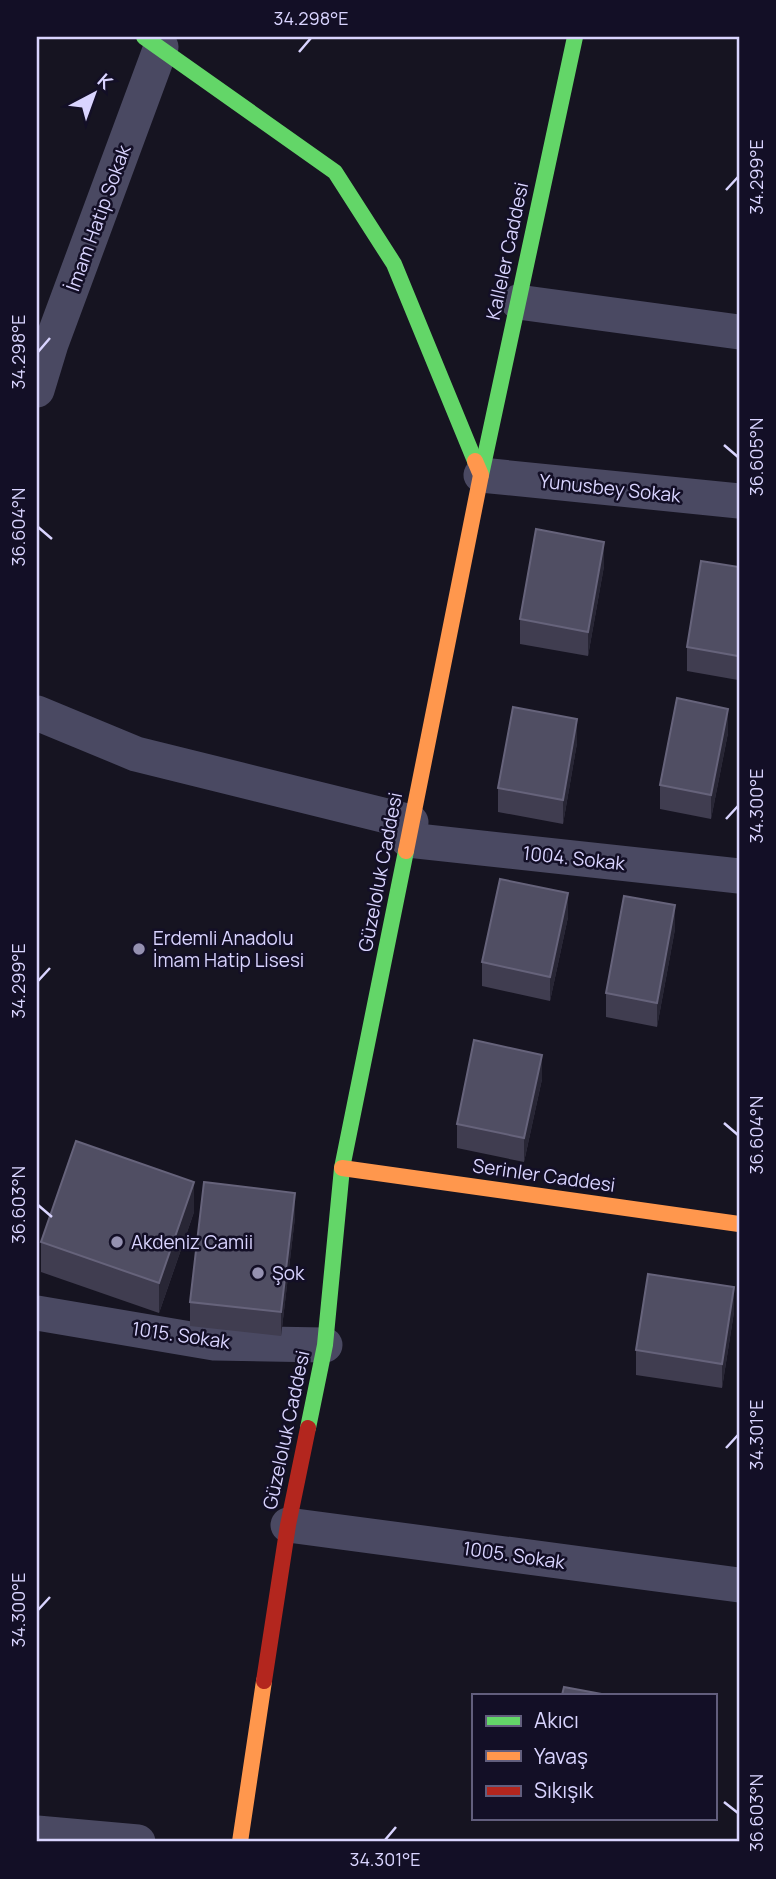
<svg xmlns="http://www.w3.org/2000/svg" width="776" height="1879" font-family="Manrope,sans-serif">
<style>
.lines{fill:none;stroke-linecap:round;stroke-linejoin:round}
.street{stroke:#4a4962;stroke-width:35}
.fast{stroke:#63d668;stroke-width:16}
.slow{stroke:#ff974d;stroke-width:16}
.jam{stroke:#b3261e;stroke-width:16}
.wall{fill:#403d50}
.shaded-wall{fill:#282635}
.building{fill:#504e63;stroke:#66637b;stroke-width:2}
.ticks{fill:none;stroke:#d9d4ff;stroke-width:2.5}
.poi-dot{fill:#9591b1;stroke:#130f26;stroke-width:2.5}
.labels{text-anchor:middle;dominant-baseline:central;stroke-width:5;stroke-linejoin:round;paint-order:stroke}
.street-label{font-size:19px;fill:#d9d4ff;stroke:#130f26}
.poi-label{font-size:19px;fill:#d9d4ff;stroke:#130f26;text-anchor:start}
.neatline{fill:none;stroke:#d9d4ff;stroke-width:2.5}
.ticks-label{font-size:18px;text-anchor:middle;fill:#d9d4ff}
</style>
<rect width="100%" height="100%" fill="#161421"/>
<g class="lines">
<g class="street">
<polyline points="518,302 739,332"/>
<polyline points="37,390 51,344 161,47"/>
<polyline points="481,475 739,501"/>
<polyline points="37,713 136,754 411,822"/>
<polyline points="408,840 739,876"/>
<polyline points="37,1313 214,1343 325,1345"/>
<polyline points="288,1525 739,1585"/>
<polyline points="37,1833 138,1842"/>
</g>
<g class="fast">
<polyline points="144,37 335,172 394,264 475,461"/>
<polyline points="481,475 575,37"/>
<polyline points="308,1428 325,1345 342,1168 406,851"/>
</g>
<g class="slow">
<polyline points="406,851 481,475 475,461"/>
<polyline points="342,1168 739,1224"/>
<polyline points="240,1842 264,1681"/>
</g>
<polyline class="jam" points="264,1681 288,1525 308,1428"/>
</g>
<g class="wall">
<polygon points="604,566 588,656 520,644 520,619"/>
<polygon points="739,567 739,671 738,680 687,671 687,647"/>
<polygon points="728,733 711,819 660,809 660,785"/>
<polygon points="577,743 563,824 498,812 498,788"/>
<polygon points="568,917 550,1001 482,986 482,962"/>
<polygon points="675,929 657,1027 606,1017 606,993"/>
<polygon points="542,1079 524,1162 457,1148 457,1124"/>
<polygon points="194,1212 159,1313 41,1272 41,1242"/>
<polygon points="295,1217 281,1336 190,1326 190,1302"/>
<polygon points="734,1312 722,1388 636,1375 636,1350"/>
</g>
<g class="shaded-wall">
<polygon points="604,542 604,566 588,656 588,632"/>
<polygon points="739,647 739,671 738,680 738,656"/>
<polygon points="728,709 728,733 711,819 711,795"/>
<polygon points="577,719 577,743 563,824 563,800"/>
<polygon points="568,893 568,917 550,1001 550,977"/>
<polygon points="675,905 675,929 657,1027 657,1003"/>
<polygon points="542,1055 542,1079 524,1162 524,1138"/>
<polygon points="194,1182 194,1212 159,1313 159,1283"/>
<polygon points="295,1193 295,1217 281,1336 281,1312"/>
<polygon points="734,1287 734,1312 722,1388 722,1364"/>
</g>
<g class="building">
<polygon points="536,529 604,542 588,632 520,619"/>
<polygon points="701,561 739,567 739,647 738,656 687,647"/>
<polygon points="677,698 728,709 711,795 660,785"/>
<polygon points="513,707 577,719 563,800 498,788"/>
<polygon points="500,879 568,893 550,977 482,962"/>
<polygon points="624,896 675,905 657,1003 606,993"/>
<polygon points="474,1040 542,1055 524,1138 457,1124"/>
<polygon points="76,1141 194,1182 159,1283 41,1242"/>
<polygon points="204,1182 295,1193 281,1312 190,1302"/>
<polygon points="648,1274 734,1287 722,1364 636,1350"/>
<polygon points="564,1687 607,1695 562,1695"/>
</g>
<path class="ticks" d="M 299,52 L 311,38M 726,190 L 738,177M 38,352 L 50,338M 724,445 L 738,457M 38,527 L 52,539M 726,819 L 738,806M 38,981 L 50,968M 724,1123 L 738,1135M 38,1205 L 52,1217M 726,1448 L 738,1435M 38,1610 L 50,1597M 724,1802 L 738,1813M 385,1840 L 396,1827"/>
<g class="poi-dot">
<circle cx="139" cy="949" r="7"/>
<circle cx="117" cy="1242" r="7"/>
<circle cx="258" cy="1273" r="7"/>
</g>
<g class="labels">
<g class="street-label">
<text transform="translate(98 218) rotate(-70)">İmam Hatip Sokak</text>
<text transform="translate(507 251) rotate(-78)">Kalleler Caddesi</text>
<text transform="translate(610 488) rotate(6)">Yunusbey Sokak</text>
<text transform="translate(574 858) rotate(6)">1004. Sokak</text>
<text transform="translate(380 872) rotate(-79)">Güzeloluk Caddesi</text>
<text transform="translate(544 1175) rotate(8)">Serinler Caddesi</text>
<text transform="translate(181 1335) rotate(8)">1015. Sokak</text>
<text transform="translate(286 1430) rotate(-78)">Güzeloluk Caddesi</text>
<text transform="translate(514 1555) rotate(8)">1005. Sokak</text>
</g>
<g class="poi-label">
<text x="153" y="938">Erdemli Anadolu<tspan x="153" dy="22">İmam Hatip Lisesi</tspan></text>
<text x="131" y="1242">Akdeniz Camii</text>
<text x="272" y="1273">Şok</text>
</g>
</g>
<rect width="776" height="1879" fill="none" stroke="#130f26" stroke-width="77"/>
<rect x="472" y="1694" width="245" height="126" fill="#130f26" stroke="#625e7d" stroke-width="2"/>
<rect x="486" y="1716" width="35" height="10" fill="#63d668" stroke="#625e7d" stroke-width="2"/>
<text x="534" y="1728" font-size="21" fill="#d9d4ff">Akıcı</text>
<rect x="486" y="1751" width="35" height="10" fill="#ff974d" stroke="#625e7d" stroke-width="2"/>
<text x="534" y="1764" font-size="21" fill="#d9d4ff">Yavaş</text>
<rect x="486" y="1786" width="35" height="10" fill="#b3261e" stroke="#625e7d" stroke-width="2"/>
<text x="534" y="1798" font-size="21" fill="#d9d4ff">Sıkışık</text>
<g transform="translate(94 94) rotate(41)" stroke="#130f26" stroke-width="5" paint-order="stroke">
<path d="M0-5L12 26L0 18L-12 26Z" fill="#d9d4ff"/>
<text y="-10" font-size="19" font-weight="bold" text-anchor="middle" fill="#d9d4ff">K</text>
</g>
<rect x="38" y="38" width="700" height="1802" class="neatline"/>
<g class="ticks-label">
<text x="311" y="25">34.298°E</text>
<text transform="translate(757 177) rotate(-90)" y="6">34.299°E</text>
<text transform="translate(19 352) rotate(-90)" y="6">34.298°E</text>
<text transform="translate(757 457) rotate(-90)" y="6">36.605°N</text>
<text transform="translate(19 527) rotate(-90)" y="6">36.604°N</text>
<text transform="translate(757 806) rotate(-90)" y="6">34.300°E</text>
<text transform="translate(19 981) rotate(-90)" y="6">34.299°E</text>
<text transform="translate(757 1135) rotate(-90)" y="6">36.604°N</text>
<text transform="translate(19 1205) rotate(-90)" y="6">36.603°N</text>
<text transform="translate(757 1435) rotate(-90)" y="6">34.301°E</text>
<text transform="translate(19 1610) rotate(-90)" y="6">34.300°E</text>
<text transform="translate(757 1813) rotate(-90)" y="6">36.603°N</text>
<text x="385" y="1866">34.301°E</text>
</g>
</svg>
